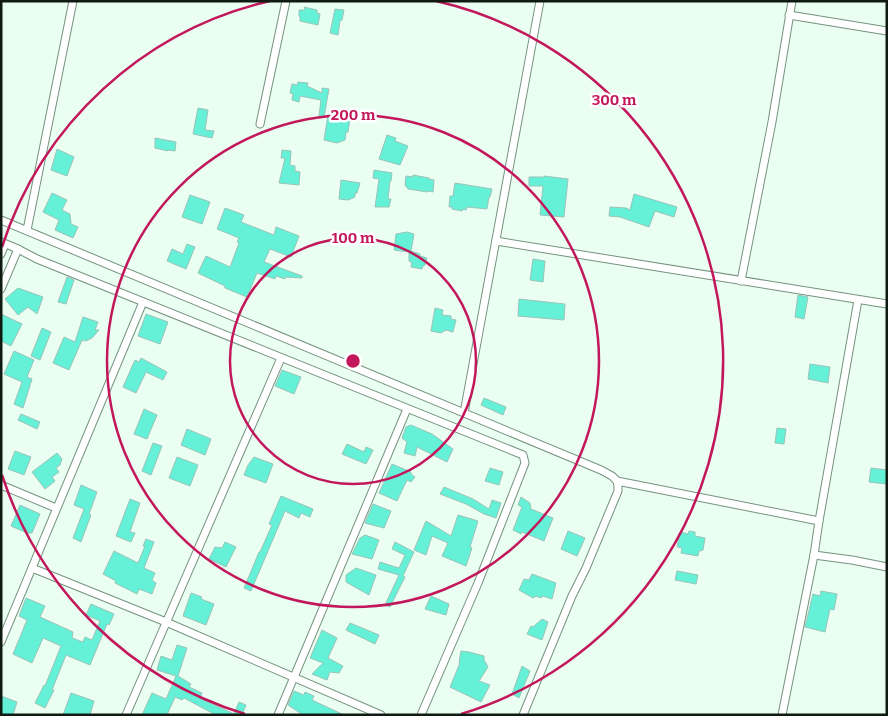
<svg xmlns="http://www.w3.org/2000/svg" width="888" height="716" font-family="Bitter,serif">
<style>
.building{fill:#65f1d7;stroke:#9ac3b9}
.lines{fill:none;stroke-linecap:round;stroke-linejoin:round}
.street-casing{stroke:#75937f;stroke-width:9}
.street{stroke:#fff;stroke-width:7}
.ring{fill:none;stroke:#c2185b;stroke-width:2.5}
.centre{fill:#c2185b;stroke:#fff;stroke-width:2.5}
.ring-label{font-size:15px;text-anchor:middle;font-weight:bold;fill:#c2185b;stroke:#fff;stroke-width:5;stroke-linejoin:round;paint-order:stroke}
</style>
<rect width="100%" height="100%" fill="#eafef1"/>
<g class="building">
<polygon points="304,7 317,10 317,13 320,14 318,25 300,21 300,17 299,16 299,10 305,10"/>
<polygon points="335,9 344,10 342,20 340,21 338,35 330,33"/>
<polygon points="298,82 308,83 307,86 322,93 322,88 329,89 324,117 319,116 321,100 300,96 299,102 292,100 293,94 290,93 292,84 297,85"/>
<polygon points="198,108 208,110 205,130 214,131 212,138 193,134"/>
<polygon points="328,115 350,119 348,132 346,132 345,140 337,143 324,140"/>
<polygon points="387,135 396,138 395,141 408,146 400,165 379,159"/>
<polygon points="155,138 176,142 175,151 168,150 168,151 155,148"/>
<polygon points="57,149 74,157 67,176 51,170"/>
<polygon points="282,150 291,151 290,165 295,166 295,171 300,172 299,185 279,183 285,158 281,158"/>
<polygon points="374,170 392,173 391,181 390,181 388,199 391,199 389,207 375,207 379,179 373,178"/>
<polygon points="413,175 429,178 429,179 434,180 433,192 428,191 427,192 408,189 405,185 406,176 413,177"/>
<polygon points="544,176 568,179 564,217 540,215 543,186 529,186 529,177 544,177"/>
<polygon points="341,180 360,183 357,193 355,193 355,197 348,200 339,199"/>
<polygon points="455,183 492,189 490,197 489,197 487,209 467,207 466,210 463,209 462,211 452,209 452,207 449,207 450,196 453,196"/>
<polygon points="52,193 67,200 62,210 70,214 71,224 78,227 73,238 55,230 59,220 43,212"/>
<polygon points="634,194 677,207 674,217 655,211 649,227 620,217 609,216 610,207 626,208 630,210"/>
<polygon points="190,195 210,202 202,224 182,217"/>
<polygon points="225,208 244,215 241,222 274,235 276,227 299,236 291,257 270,249 264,262 302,276 302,278 285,277 285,279 276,276 275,279 257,273 247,297 225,288 225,286 198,273 206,256 230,267 239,243 237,242 239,238 217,229"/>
<polygon points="407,232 414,234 411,251 420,254 420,256 427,258 425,265 423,266 422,269 411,267 412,263 409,261 409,252 394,250 396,234"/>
<polygon points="187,244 195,247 186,269 167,261 172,249 183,254"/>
<polygon points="533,259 545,261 543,282 530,280"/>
<polygon points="67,277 74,280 66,304 58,302"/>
<polygon points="18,288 43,297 37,314 28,307 18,315 5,299"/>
<polygon points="798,295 808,297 804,319 795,317"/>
<polygon points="519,299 565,304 564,320 518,316"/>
<polygon points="435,308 443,310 442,315 451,316 451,319 456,320 453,332 446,330 441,333 431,331"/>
<polygon points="1,314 22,324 11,346 1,341"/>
<polygon points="146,314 168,322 160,344 138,336"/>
<polygon points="83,317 98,322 95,330 99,330 92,338 86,341 82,340 69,370 53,363 64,337 75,342"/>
<polygon points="42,328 51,332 40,360 31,356"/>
<polygon points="14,351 34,360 27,377 32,379 23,408 14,404 22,382 4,374"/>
<polygon points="141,358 167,372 163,380 146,372 136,393 123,387 135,360 139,362"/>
<polygon points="810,364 830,367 828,383 808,379"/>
<polygon points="282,370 301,377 294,394 275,386"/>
<polygon points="484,398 506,407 503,415 481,405"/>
<polygon points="144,409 157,415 147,439 134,434"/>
<polygon points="21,414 40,422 37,429 18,420"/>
<polygon points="411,425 432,434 453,449 447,462 417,447 415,456 404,453 407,442 402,438 406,427"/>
<polygon points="777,428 786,429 784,444 775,443"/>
<polygon points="187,429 211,439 205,455 181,445"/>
<polygon points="153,443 162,446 151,475 142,471"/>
<polygon points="347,444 364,452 366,447 373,450 366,464 342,454"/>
<polygon points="15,451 31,457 24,475 8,469"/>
<polygon points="57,453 62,459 60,465 56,468 59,472 52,477 55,481 45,489 32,472"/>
<polygon points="177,457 198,465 190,486 169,478"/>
<polygon points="254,457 273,464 266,483 244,475 248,465"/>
<polygon points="392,464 411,472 411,474 415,477 411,482 407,480 397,501 379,493"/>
<polygon points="490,468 503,472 499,485 485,481"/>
<polygon points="871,468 887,470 887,484 869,482"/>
<polygon points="81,485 97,492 89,514 91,515 81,542 73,538 84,509 74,505"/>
<polygon points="444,487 473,499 489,509 492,500 501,503 496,518 484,514 466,504 440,494"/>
<polygon points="281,496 313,509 310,517 301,513 299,518 285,511 251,591 244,588 259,552 260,552 272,525 269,524"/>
<polygon points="521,497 530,503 531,509 553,518 544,541 522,532 521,534 513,530 522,507 518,505"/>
<polygon points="130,499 140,503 130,532 135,533 131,542 116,536"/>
<polygon points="373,504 391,511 384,528 365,523"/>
<polygon points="20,505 40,514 32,533 27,533 11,526"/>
<polygon points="458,515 478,521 470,547 472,548 466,566 442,556 448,543 432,536 426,555 414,550 426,521 451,536"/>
<polygon points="568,531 585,538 577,556 561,549"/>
<polygon points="689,531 695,532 695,536 705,538 703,550 699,551 698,556 681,553 682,548 677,547 680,532 688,534"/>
<polygon points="365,535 379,540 372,559 352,554 360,538"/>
<polygon points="146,539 154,542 144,568 155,573 152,580 156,583 152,594 139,589 137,594 115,583 116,581 103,574 114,551 138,563 145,546 143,546"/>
<polygon points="225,542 236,547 226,567 209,559 215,547 222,548"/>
<polygon points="395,542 414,552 403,576 405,577 390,607 385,605 399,575 378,569 380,562 399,568 405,555 392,549"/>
<polygon points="356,568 376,575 369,595 346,582 346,575"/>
<polygon points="677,571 698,575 696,584 675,580"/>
<polygon points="532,574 556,583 552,599 543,596 541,598 536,596 533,598 519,590 524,579 529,580"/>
<polygon points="821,591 837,594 834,610 830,609 825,632 805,627 813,594 820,596"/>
<polygon points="191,593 202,597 201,599 214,604 206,625 183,616"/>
<polygon points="431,596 449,604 446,615 425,609"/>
<polygon points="26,598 45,606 40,617 73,632 72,638 83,642 85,637 92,640 100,621 86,615 91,604 114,614 109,625 107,624 90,665 66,655 52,690 54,690 45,708 35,703 44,685 45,686 61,646 43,638 32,663 13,654 27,620 19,616"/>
<polygon points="542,619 548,622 542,640 527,634 531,626 533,627"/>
<polygon points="350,623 379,635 375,644 346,630"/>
<polygon points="322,630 337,638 328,658 343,666 339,673 330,672 327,680 312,674 323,663 310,658"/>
<polygon points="177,645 187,648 178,676 191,684 189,687 202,693 200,698 234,714 239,702 246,705 242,715 216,715 184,698 182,700 175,697 167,715 142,715 152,693 166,699 176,676 157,670 161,656 172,660"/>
<polygon points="461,651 469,652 484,656 484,660 488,667 479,681 490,685 481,702 450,687 460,663 459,663"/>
<polygon points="522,666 530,671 519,698 512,694"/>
<polygon points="294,691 304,695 305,692 314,696 312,700 344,715 303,715 288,705"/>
<polygon points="71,693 94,701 90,715 63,715"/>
<polygon points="1,696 17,702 13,715 1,715"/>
</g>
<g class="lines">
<g class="street-casing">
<g id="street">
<polyline points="789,15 887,31"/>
<polyline points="260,124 286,1"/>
<polyline points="1,220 601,470 612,476 617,481 618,486 618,491 586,568 572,596 523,715"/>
<polyline points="27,230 73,1"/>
<polyline points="496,241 887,304"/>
<polyline points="1,242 18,249 37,259 523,455 525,463 478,583 421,715"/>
<polyline points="1,254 5,244"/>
<polyline points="741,281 772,122 792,1"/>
<polyline points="1,289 18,249"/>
<polyline points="464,413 540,1"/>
<polyline points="617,481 819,521"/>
<polyline points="1,485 56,508"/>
<polyline points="814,555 852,560 887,567"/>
<polyline points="32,568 166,622 381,715"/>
<polyline points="1,642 143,302"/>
<polyline points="126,715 281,358"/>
<polyline points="278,715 407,409"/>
<polyline points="782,715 814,555 819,521 858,300"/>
</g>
</g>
<use href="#street" class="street"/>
</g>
<g class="ring">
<circle cx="353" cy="361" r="123"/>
<circle cx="353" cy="361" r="246"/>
<path d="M245 714A369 369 0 0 1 2 475M2 247A369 369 0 0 1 270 1M436 1A369 369 0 0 1 461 714"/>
</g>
<circle cx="353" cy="361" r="8" class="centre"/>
<g class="ring-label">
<text x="614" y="105">300 m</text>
<text x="353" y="120">200 m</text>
<text x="353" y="243">100 m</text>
</g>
<rect width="888" height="716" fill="none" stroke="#0e1a12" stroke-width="5"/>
</svg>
